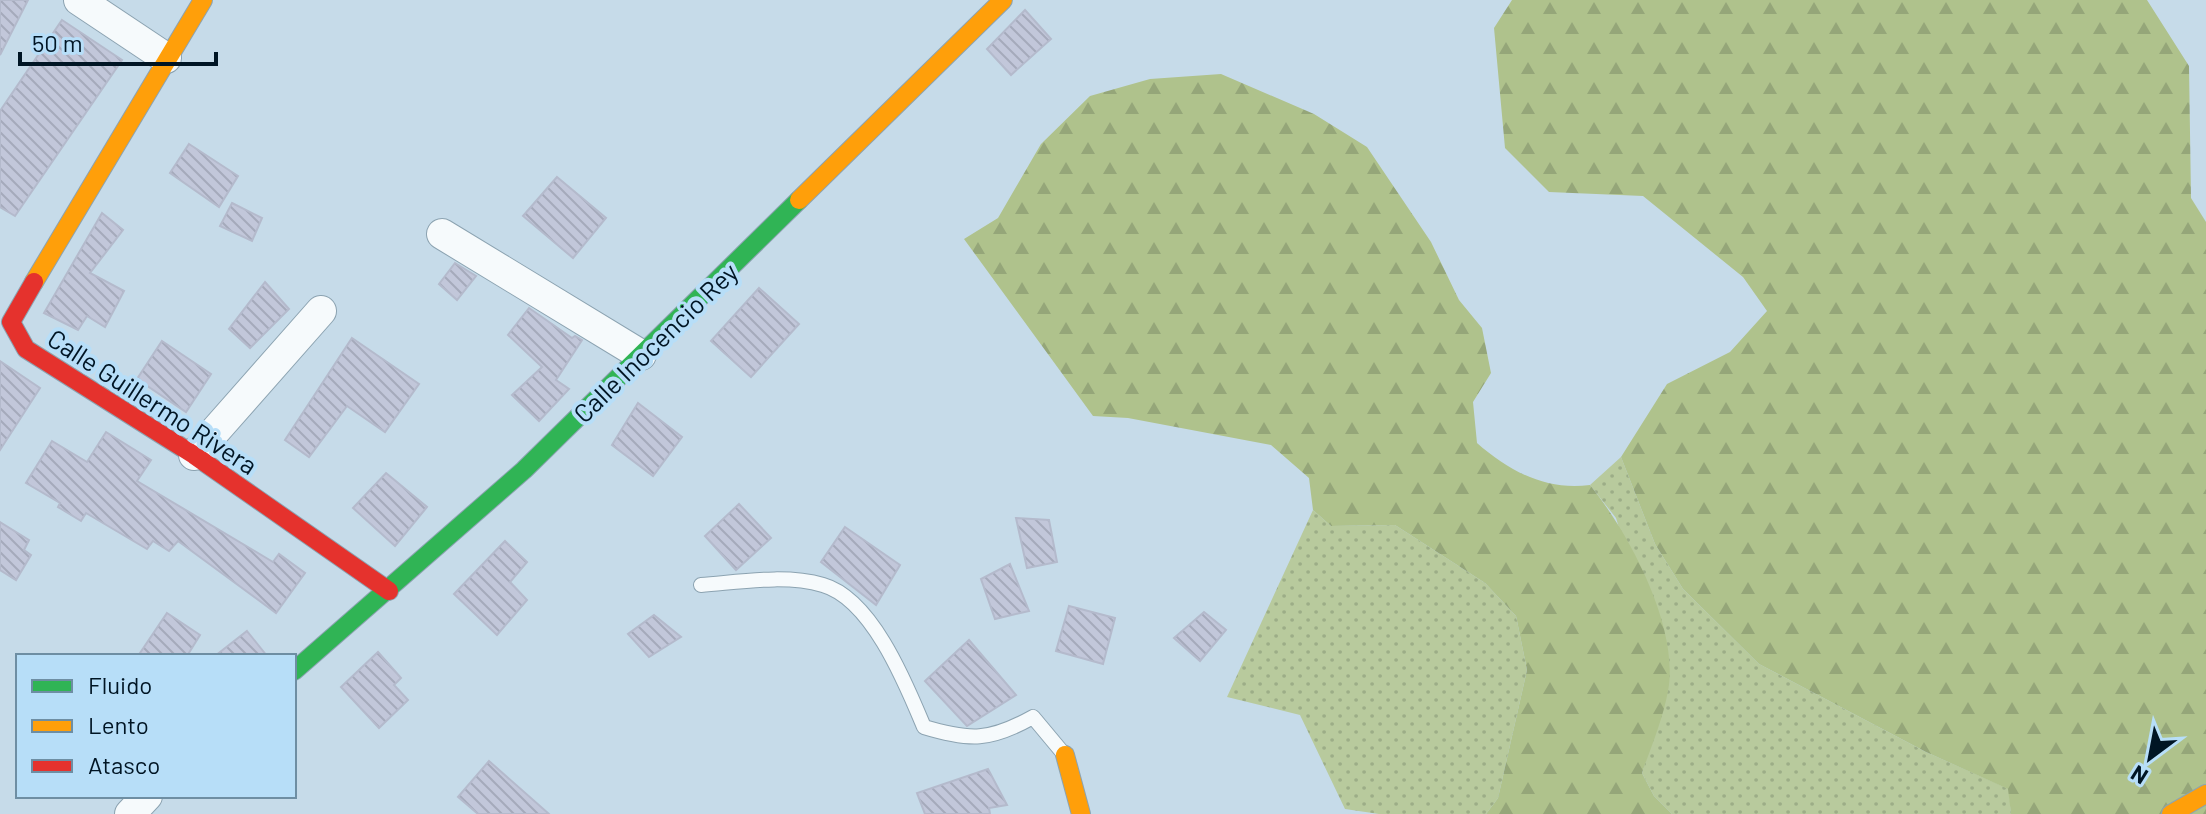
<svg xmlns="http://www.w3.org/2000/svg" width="2206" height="814" font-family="Barlow,sans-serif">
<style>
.green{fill:url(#green-dots)}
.forest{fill:url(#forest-firs)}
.building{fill:url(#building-back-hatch);stroke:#b4bacc;stroke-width:2}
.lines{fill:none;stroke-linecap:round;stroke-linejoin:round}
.lane-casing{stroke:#8ca3b1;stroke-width:16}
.street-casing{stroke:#8ca3b1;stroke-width:32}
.fast-casing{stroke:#8ca3b1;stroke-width:20}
.slow-casing{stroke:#8ca3b1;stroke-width:20}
.jam-casing{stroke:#8ca3b1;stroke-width:20}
.lane{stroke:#f6fafc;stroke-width:14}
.street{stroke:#f6fafc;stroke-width:30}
.fast{stroke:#30b455;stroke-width:18}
.slow{stroke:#ff9f0a;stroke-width:18}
.jam{stroke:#e5322d;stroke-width:18}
.labels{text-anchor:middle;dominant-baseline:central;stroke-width:8;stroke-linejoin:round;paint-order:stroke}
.street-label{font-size:26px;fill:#001524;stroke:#b7def8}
</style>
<defs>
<pattern id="green-dots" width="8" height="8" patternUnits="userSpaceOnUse" patternTransform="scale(2)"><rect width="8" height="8" fill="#b8ca9d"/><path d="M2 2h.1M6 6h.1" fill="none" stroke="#9cad87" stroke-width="1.8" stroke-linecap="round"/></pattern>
<pattern id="forest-firs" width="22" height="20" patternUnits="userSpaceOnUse" patternTransform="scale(2)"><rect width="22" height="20" fill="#afc28c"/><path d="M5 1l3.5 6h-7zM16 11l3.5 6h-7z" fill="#95a679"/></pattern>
<pattern id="building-back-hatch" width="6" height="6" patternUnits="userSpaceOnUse" patternTransform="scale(2)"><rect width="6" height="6" fill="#c2c7da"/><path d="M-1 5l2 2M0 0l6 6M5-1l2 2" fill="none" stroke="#a5aabb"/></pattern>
</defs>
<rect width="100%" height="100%" fill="#c6dbe9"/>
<g class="green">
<polygon points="1621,457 1655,544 1683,589 1759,664 1926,752 2009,789 2011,814 1672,814 1654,796 1642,773 1668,689 1616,518 1590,485"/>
<polygon points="1313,510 1331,526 1395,525 1485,583 1516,616 1527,670 1498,798 1486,814 1379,814 1345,809 1300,715 1227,697"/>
</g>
<g class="forest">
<polygon points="1512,0 2147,0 2189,66 2191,198 2206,222 2206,814 2011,814 2008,789 1926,752 1759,664 1683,589 1655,544 1621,457 1667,384 1730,352 1767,311 1743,277 1643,196 1549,192 1505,148 1494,28"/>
<path d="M 1221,74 L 1314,114 L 1367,147 L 1431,242 L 1459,300 L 1482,328 L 1491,373 L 1473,402 L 1477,443 C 1509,471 1546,491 1590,485 C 1629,533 1680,628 1668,691 C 1663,719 1651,747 1642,773 L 1654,796 L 1672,814 L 1486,814 L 1498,798 L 1527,670 L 1516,616 L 1485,583 L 1395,525 L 1331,526 L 1313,510 L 1309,478 L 1271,445 L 1128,418 L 1093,416 L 964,239 L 998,218 L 1041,144 L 1090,96 L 1150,79 Z"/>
</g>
<g class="building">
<polygon points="0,0 28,0 0,55"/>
<polygon points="1025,10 1051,39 1011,75 987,49"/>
<polygon points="62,20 122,60 15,216 0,207 0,111"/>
<polygon points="189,144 238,176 219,207 170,173"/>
<polygon points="557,177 606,218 573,258 523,216"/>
<polygon points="232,203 262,218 252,241 220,226"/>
<polygon points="102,213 123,230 90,273 124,291 105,327 87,316 78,330 44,313"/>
<polygon points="455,263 476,276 457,300 439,284"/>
<polygon points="265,282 289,309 250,348 229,329"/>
<polygon points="759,288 799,324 751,377 711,341"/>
<polygon points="529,308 572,338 575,336 582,340 556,380 569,389 539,421 512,395 542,367 508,335"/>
<polygon points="352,338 419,384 385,432 347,406 309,457 285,440"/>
<polygon points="162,341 211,374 186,412 137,379"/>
<polygon points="0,361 40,388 0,450"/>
<polygon points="638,403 682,437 653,476 612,445"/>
<polygon points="106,432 151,460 137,481 273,562 279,554 305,573 276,613 178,541 169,551 153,541 147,549 86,513 81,521 58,507 60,503 26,483 52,441 87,462"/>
<polygon points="386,473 427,507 395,546 353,508"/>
<polygon points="739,504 771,538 736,570 705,536"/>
<polygon points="1016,518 1049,520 1057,562 1027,568"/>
<polygon points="0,522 29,540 24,550 31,555 16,580 0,570"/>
<polygon points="845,527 900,565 876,605 821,562"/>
<polygon points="505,541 527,562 510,582 527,600 497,635 454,594"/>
<polygon points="1010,564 1029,611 995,619 981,579"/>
<polygon points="1069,606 1115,618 1103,664 1056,651"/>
<polygon points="1204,612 1226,630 1200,661 1174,638"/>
<polygon points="167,613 200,635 187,656 138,656"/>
<polygon points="654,615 681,637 649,657 628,634"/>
<polygon points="247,631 267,656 215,656"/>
<polygon points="969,640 1016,695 967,726 925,681"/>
<polygon points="378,652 401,678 394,685 408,700 379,728 341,687"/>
<polygon points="489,761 549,814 478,814 458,797"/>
<polygon points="988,769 1007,805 989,808 990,814 925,814 917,793"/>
</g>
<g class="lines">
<g class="lane-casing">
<path id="lane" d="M 701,585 C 740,582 785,574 823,585 C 872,599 906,684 924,727 C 970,741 990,741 1033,717 L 1063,753"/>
</g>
<g class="street-casing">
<g id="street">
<polyline points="79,0 166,58"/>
<polyline points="442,234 641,355"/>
<polyline points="194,455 321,311"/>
<polyline points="130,814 147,796"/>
</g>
</g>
<g class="fast-casing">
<polyline id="fast" points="294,671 524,470 799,200"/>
</g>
<g class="slow-casing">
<g id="slow">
<polyline points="799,200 1003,0"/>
<polyline points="34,282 203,0"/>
<polyline points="1065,755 1081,814"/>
<polyline points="2171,814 2206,794"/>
</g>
</g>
<g class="jam-casing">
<polyline id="jam" points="34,282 11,322 26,349 194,455 389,591"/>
</g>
<use href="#lane" class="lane"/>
<use href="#street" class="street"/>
<use href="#fast" class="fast"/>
<use href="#slow" class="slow"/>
<use href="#jam" class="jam"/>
</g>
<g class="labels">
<g class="street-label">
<text transform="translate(655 342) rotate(-44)">Calle Inocencio Rey</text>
<text transform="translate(153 401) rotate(33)">Calle Guillermo Rivera</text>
</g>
</g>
<rect x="16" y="654" width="280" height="144" fill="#b7def8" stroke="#6e8ea3" stroke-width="2"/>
<rect x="32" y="680" width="40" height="12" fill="#30b455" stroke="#6e8ea3" stroke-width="2"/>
<text x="88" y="694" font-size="24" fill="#001524">Fluido</text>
<rect x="32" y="720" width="40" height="12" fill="#ff9f0a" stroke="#6e8ea3" stroke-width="2"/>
<text x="88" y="734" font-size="24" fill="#001524">Lento</text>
<rect x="32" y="760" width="40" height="12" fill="#e5322d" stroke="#6e8ea3" stroke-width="2"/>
<text x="88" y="774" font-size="24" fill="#001524">Atasco</text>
<g transform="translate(2150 758) rotate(212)" stroke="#b7def8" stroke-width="6" paint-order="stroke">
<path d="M0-6L14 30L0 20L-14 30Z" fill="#001524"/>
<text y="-12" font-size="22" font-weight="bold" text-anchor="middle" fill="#001524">N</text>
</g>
<path d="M20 52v12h196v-12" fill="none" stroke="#001524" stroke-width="4"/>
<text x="32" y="52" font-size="24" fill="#001524" stroke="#b7def8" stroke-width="6" paint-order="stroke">50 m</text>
</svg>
